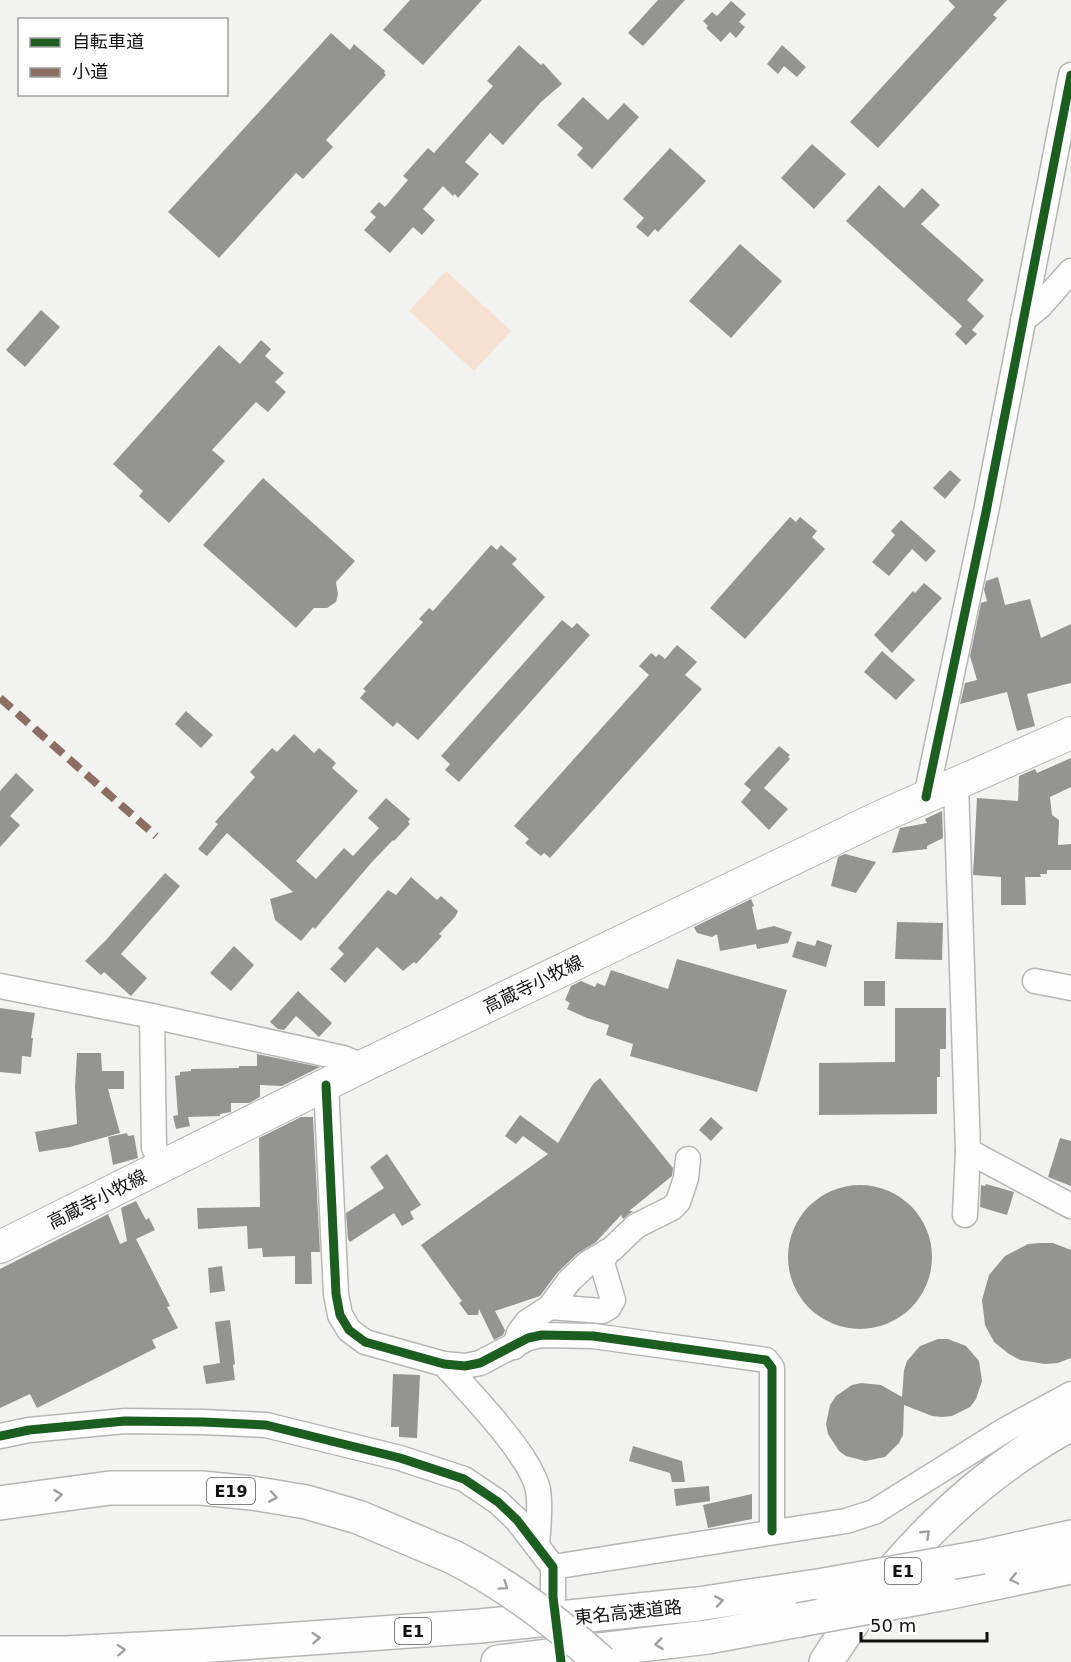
<svg xmlns="http://www.w3.org/2000/svg" width="1071" height="1662" font-family="'DejaVu Sans','Noto Sans JP',sans-serif">
<style>
.green{fill:#f6e0d2}
.building{fill:#949593}
.lines{fill:none;stroke-linecap:round;stroke-linejoin:round}
.minor-casing{stroke:#b6b6b4;stroke-width:27}
.major-casing{stroke:#b6b6b4;stroke-width:34}
.highway-casing{stroke:#b6b6b4;stroke-width:36}
.minor{stroke:#fdfdfd;stroke-width:24}
.major{stroke:#fdfdfd;stroke-width:32}
.highway{stroke:#fdfdfd;stroke-width:33}
.highway-bridge-casing{stroke:#b6b6b4;stroke-width:36;stroke-linecap:butt}
.highway-bridge{stroke:#fdfdfd;stroke-width:33}
.quiet{stroke:#8d6e63;stroke-width:8;stroke-dasharray:15 8;stroke-linecap:butt}
.cycleway-casing{stroke:#fff;stroke-width:13}
.cycleway{stroke:#1b5e20;stroke-width:9}
.oneway{stroke:#9f9f9e}
.labels{text-anchor:middle;dominant-baseline:central;stroke-width:6;stroke-linejoin:round;paint-order:stroke}
.shield{fill:#fff;stroke:#585858;stroke-width:1.5}
.shield-label{font-size:16px;font-weight:bold;fill:#111110}
.street-label{font-size:18px;fill:#111110;stroke:#fff}
</style>
<rect width="100%" height="100%" fill="#f2f3f0"/>
<polygon class="green" points="446,271 511,331 474,371 409,311"/>
<g class="building">
<polygon points="410,0 482,0 423,65 383,30"/>
<polygon points="658,0 685,0 643,46 628,33"/>
<polygon points="948,0 1007,0 993,15 997,18 878,148 850,122 955,7"/>
<polygon points="731,1 746,14 739,22 745,27 736,38 730,32 721,42 706,28 708,26 703,21 712,12 717,16"/>
<polygon points="331,33 350,50 354,44 385,71 384,73 386,75 326,140 333,147 303,179 296,173 219,258 168,212"/>
<polygon points="519,45 541,65 543,63 562,84 541,102 503,145 490,133 465,162 479,174 458,198 455,194 453,196 443,186 423,209 435,220 422,235 413,227 390,253 364,230 376,217 370,212 379,202 385,207 408,180 403,176 428,148 434,153 493,86 487,81"/>
<polygon points="782,45 806,67 797,77 784,66 778,74 767,64"/>
<polygon points="583,97 608,120 624,103 639,117 592,169 577,155 583,148 557,125"/>
<polygon points="812,144 846,174 814,209 781,178"/>
<polygon points="670,148 706,181 658,232 655,229 648,237 636,227 644,218 623,199"/>
<polygon points="879,185 904,208 922,188 940,205 921,224 984,280 967,300 984,316 972,330 977,334 966,345 955,334 962,326 846,221"/>
<polygon points="740,244 782,281 731,338 689,301"/>
<polygon points="41,310 60,327 25,367 6,350"/>
<polygon points="261,340 271,349 265,356 284,373 275,382 286,392 268,412 256,402 212,450 225,461 169,523 139,496 143,491 113,464 219,345 240,364"/>
<polygon points="950,470 961,480 945,499 933,488"/>
<polygon points="263,478 355,561 336,582 338,594 336,602 327,608 314,608 296,628 203,545"/>
<polygon points="790,517 796,522 800,517 817,531 812,537 825,549 745,639 710,608"/>
<polygon points="901,520 936,551 926,562 912,549 889,576 872,562 895,535 891,531"/>
<polygon points="491,545 497,550 501,545 517,559 512,564 545,597 418,740 397,722 393,727 360,698 366,691 363,689 423,622 419,619 429,608 433,611"/>
<polygon points="998,577 1005,605 1030,599 1041,638 1071,624 1071,683 1027,694 1035,726 1017,731 1007,692 960,704 965,683 977,680 970,656 981,603 987,601 984,590 986,581"/>
<polygon points="924,583 942,598 892,653 874,635 913,591 915,593"/>
<polygon points="562,620 572,628 577,623 590,635 459,782 445,770 450,764 441,756"/>
<polygon points="677,645 697,662 685,675 702,689 550,858 544,853 541,856 525,843 529,839 514,826 649,675 639,666 651,653 656,657 659,654 665,659"/>
<polygon points="882,651 915,680 896,700 864,672"/>
<polygon points="186,711 213,735 201,748 175,724"/>
<polygon points="294,734 314,753 319,748 336,763 332,768 358,791 296,861 316,879 344,848 353,856 379,828 368,818 386,798 410,819 408,822 410,824 394,841 393,840 371,863 315,929 313,927 301,941 275,920 270,899 293,892 227,833 207,856 198,849 218,824 215,822 255,777 250,772 272,748 277,752"/>
<polygon points="779,746 790,755 788,757 790,759 764,788 788,809 769,830 741,802 751,790 744,784"/>
<polygon points="1071,758 1071,787 1050,797 1052,815 1059,820 1058,845 1071,844 1071,870 1047,870 1047,874 1040,874 1041,877 1025,877 1026,905 1001,905 1001,877 973,875 977,798 1018,801 1019,776 1035,769 1037,773"/>
<polygon points="16,773 34,790 10,816 20,825 0,847 0,791"/>
<polygon points="942,811 943,838 927,846 927,849 892,853 900,828 927,823 925,819"/>
<polygon points="845,854 876,862 856,893 831,886 838,857"/>
<polygon points="165,873 180,886 121,954 147,978 131,996 104,972 101,975 85,961 106,940"/>
<polygon points="411,877 437,900 441,896 458,911 455,917 439,934 442,936 416,964 414,962 403,971 377,947 345,983 330,969 344,954 338,948 388,890 396,895"/>
<polygon points="751,899 754,906 752,907 757,930 774,926 792,932 788,943 757,949 756,944 720,951 717,934 712,937 697,933 694,927"/>
<polygon points="897,922 943,923 942,960 895,959"/>
<polygon points="817,940 832,945 826,967 792,957 797,941 815,946"/>
<polygon points="234,946 254,965 231,991 210,973"/>
<polygon points="677,959 787,990 757,1092 630,1056 633,1044 606,1035 609,1025 587,1018 567,1009 570,1003 565,1000 571,986 581,981 595,987 597,983 605,986 611,970 668,989"/>
<rect x="864" y="981" width="21" height="25"/>
<polygon points="298,991 332,1023 319,1037 296,1016 284,1030 278,1029 270,1022"/>
<polygon points="0,1008 35,1013 31,1038 33,1038 31,1057 22,1056 21,1074 0,1072"/>
<polygon points="895,1008 946,1008 946,1049 940,1049 940,1077 937,1077 937,1114 819,1115 819,1063 895,1062"/>
<polygon points="77,1053 101,1053 102,1071 124,1071 124,1089 108,1089 120,1133 70,1147 39,1152 35,1132 77,1124 75,1087"/>
<polygon points="257,1054 320,1067 282,1086 260,1085 260,1097 249,1103 231,1103 231,1112 220,1114 220,1116 188,1117 190,1126 176,1129 173,1116 178,1115 175,1076 180,1075 180,1072 191,1071 191,1069 239,1068 239,1066 257,1066"/>
<polygon points="600,1078 673,1168 672,1176 629,1211 633,1211 623,1219 621,1215 596,1242 578,1253 557,1273 540,1296 495,1311 505,1330 503,1335 494,1340 479,1309 478,1315 468,1315 459,1303 462,1301 421,1245 548,1154 523,1136 516,1144 505,1136 520,1115 558,1143 593,1084"/>
<polygon points="301,1117 313,1117 320,1252 311,1252 312,1284 295,1284 295,1256 263,1257 262,1248 248,1249 247,1226 198,1229 197,1208 260,1207 259,1138"/>
<polygon points="711,1117 723,1128 711,1141 699,1130"/>
<polygon points="127,1133 128,1136 134,1135 138,1158 113,1165 108,1137"/>
<polygon points="1060,1138 1071,1141 1071,1186 1048,1177"/>
<polygon points="387,1154 421,1205 410,1212 414,1219 402,1226 394,1213 350,1242 348,1239 346,1213 384,1188 370,1167"/>
<polygon points="986,1184 1014,1192 1007,1215 980,1207 981,1185 985,1186"/>
<circle cx="860" cy="1257" r="72"/>
<polygon points="136,1201 146,1220 149,1218 155,1230 136,1239 170,1306 167,1307 178,1328 152,1340 156,1348 37,1408 30,1394 0,1408 0,1269 108,1214 120,1244 127,1241 121,1208"/>
<polygon points="1040,1243 1053,1243 1071,1250 1071,1358 1058,1363 1045,1364 1020,1360 1009,1354 994,1342 985,1325 982,1300 989,1275 1005,1256 1028,1244"/>
<polygon points="222,1266 225,1291 210,1293 208,1268"/>
<polygon points="230,1320 235,1364 233,1365 235,1380 206,1384 203,1366 220,1363 215,1322"/>
<polygon points="938,1339 948,1339 966,1346 979,1361 982,1381 976,1399 970,1407 952,1416 942,1417 932,1416 904,1405 903,1435 899,1443 885,1457 865,1461 846,1456 839,1451 828,1434 826,1424 830,1405 836,1396 852,1385 861,1383 881,1385 902,1397 904,1370 907,1361 920,1346"/>
<polygon points="393,1374 420,1375 417,1438 399,1437 399,1427 391,1427"/>
<polygon points="633,1446 682,1461 685,1482 672,1482 670,1473 629,1461"/>
<polygon points="709,1486 710,1501 676,1506 674,1489"/>
<polygon points="752,1494 752,1519 708,1528 703,1505"/>
</g>
<g class="lines">
<g class="minor-casing">
<g id="minor">
<polyline points="1023,320 1040,306 1071,271"/>
<polyline points="956,785 968,1151 965,1215"/>
<polyline points="926,797 986,512 1071,75"/>
<polyline points="1035,981 1071,988"/>
<polyline points="0,986 152,1016 343,1058 363,1066"/>
<polyline points="152,1016 154,1148 163,1166"/>
<polyline points="326,1085 336,1294 340,1315 349,1330 365,1342 444,1364 465,1366 480,1363 528,1338 542,1335 593,1336 766,1360 772,1368 772,1531"/>
<polyline points="968,1151 1071,1206"/>
<polyline points="550,1307 602,1311 609,1307 613,1300 602,1263 607,1252"/>
<polyline points="514,1347 519,1333 527,1322 550,1307 569,1281 588,1263 612,1249 636,1226 672,1208 678,1202 686,1178 688,1159"/>
<path d="M 444,1364 C 469,1392 531,1455 538,1490 C 541,1508 538,1528 537,1546"/>
<polyline points="0,1436 29,1430 125,1421 203,1422 266,1425 400,1458 464,1479 498,1502 517,1520 553,1567 553,1597"/>
<polyline points="553,1567 846,1521 874,1512 1005,1430 1071,1394"/>
</g>
</g>
<g class="major-casing">
<polyline id="major" points="0,1247 363,1066 880,817 1071,733"/>
</g>
<g class="highway-casing">
<g id="highway">
<polyline points="0,1503 110,1488 201,1488 252,1493 306,1502 358,1517 453,1557"/>
<polyline points="982,1557 1071,1537"/>
<polyline points="946,1593 1071,1567"/>
<polyline points="0,1653 66,1653 198,1646 480,1626 698,1604 824,1585"/>
<polyline points="498,1662 708,1637 799,1620"/>
<path d="M 826,1662 C 888,1564 968,1480 1071,1424"/>
</g>
</g>
<use href="#minor" class="minor"/>
<use href="#major" class="major"/>
<use href="#highway" class="highway"/>
<g class="highway-bridge-casing">
<g id="highway-bridge">
<path d="M 453,1557 C 508,1585 555,1621 601,1662"/>
<polyline points="824,1585 982,1557"/>
<polyline points="799,1620 946,1593"/>
</g>
</g>
<use href="#highway-bridge" class="highway-bridge"/>
<polyline class="quiet" points="0,698 156,836"/>
<g class="cycleway-casing">
<g id="cycleway">
<polyline points="926,797 986,512 1071,75"/>
<polyline points="326,1085 336,1294 340,1315 349,1330 365,1342 444,1364 465,1366 480,1363 528,1338 542,1335 593,1336 766,1360 772,1368 772,1531"/>
<polyline points="0,1436 29,1430 125,1421 203,1422 266,1425 400,1458 464,1479 498,1502 517,1520 553,1567 553,1597 561,1662"/>
</g>
</g>
<use href="#cycleway" class="cycleway"/>
</g>
<defs><path id="oneway-chevron" d="M-2-3.5L2.5 0L-2 3.5" fill="none" stroke-width="1.6" stroke-linecap="round" stroke-linejoin="round" transform="scale(1.5)"/></defs>
<g class="oneway">
<use href="#oneway-chevron" transform="translate(58 1495) rotate(-7)"/>
<use href="#oneway-chevron" transform="translate(273 1497) rotate(10)"/>
<use href="#oneway-chevron" transform="translate(926 1534) rotate(-44)"/>
<use href="#oneway-chevron" transform="translate(1014 1579) rotate(168)"/>
<use href="#oneway-chevron" transform="translate(504 1586) rotate(34)"/>
<use href="#oneway-chevron" transform="translate(719 1601) rotate(-9)"/>
<use href="#oneway-chevron" transform="translate(316 1638) rotate(-4)"/>
<use href="#oneway-chevron" transform="translate(659 1644) rotate(173)"/>
<use href="#oneway-chevron" transform="translate(121 1650) rotate(-3)"/>
</g>
<g class="labels">
<g class="shield">
<rect x="207" y="1478" width="48" height="26" rx="4.5"/>
<rect x="885" y="1558" width="36" height="26" rx="4.5"/>
<rect x="395" y="1618" width="36" height="26" rx="4.5"/>
</g>
<g class="shield-label">
<text x="231" y="1491">E19</text>
<text x="903" y="1571">E1</text>
<text x="413" y="1631">E1</text>
</g>
<g class="street-label">
<text transform="translate(533 984) rotate(-26)">高蔵寺小牧線</text>
<text transform="translate(97 1199) rotate(-27)">高蔵寺小牧線</text>
<text transform="translate(628 1612) rotate(-6)">東名高速道路</text>
</g>
</g>
<rect x="18" y="18" width="210" height="78" fill="#ffffff" stroke="#a0a09f" stroke-width="1.5"/>
<rect x="30" y="38" width="30" height="9" fill="#1b5e20" stroke="#a0a09f" stroke-width="1.5"/>
<text x="72" y="48" font-size="18" fill="#111110">自転車道</text>
<rect x="30" y="68" width="30" height="9" fill="#8d6e63" stroke="#a0a09f" stroke-width="1.5"/>
<text x="72" y="78" font-size="18" fill="#111110">小道</text>
<path d="M861 1632v9h126v-9" fill="none" stroke="#111110" stroke-width="3"/>
<text x="870" y="1632" font-size="18" fill="#111110" stroke="#ffffff" stroke-width="4.5" paint-order="stroke">50 m</text>
</svg>
